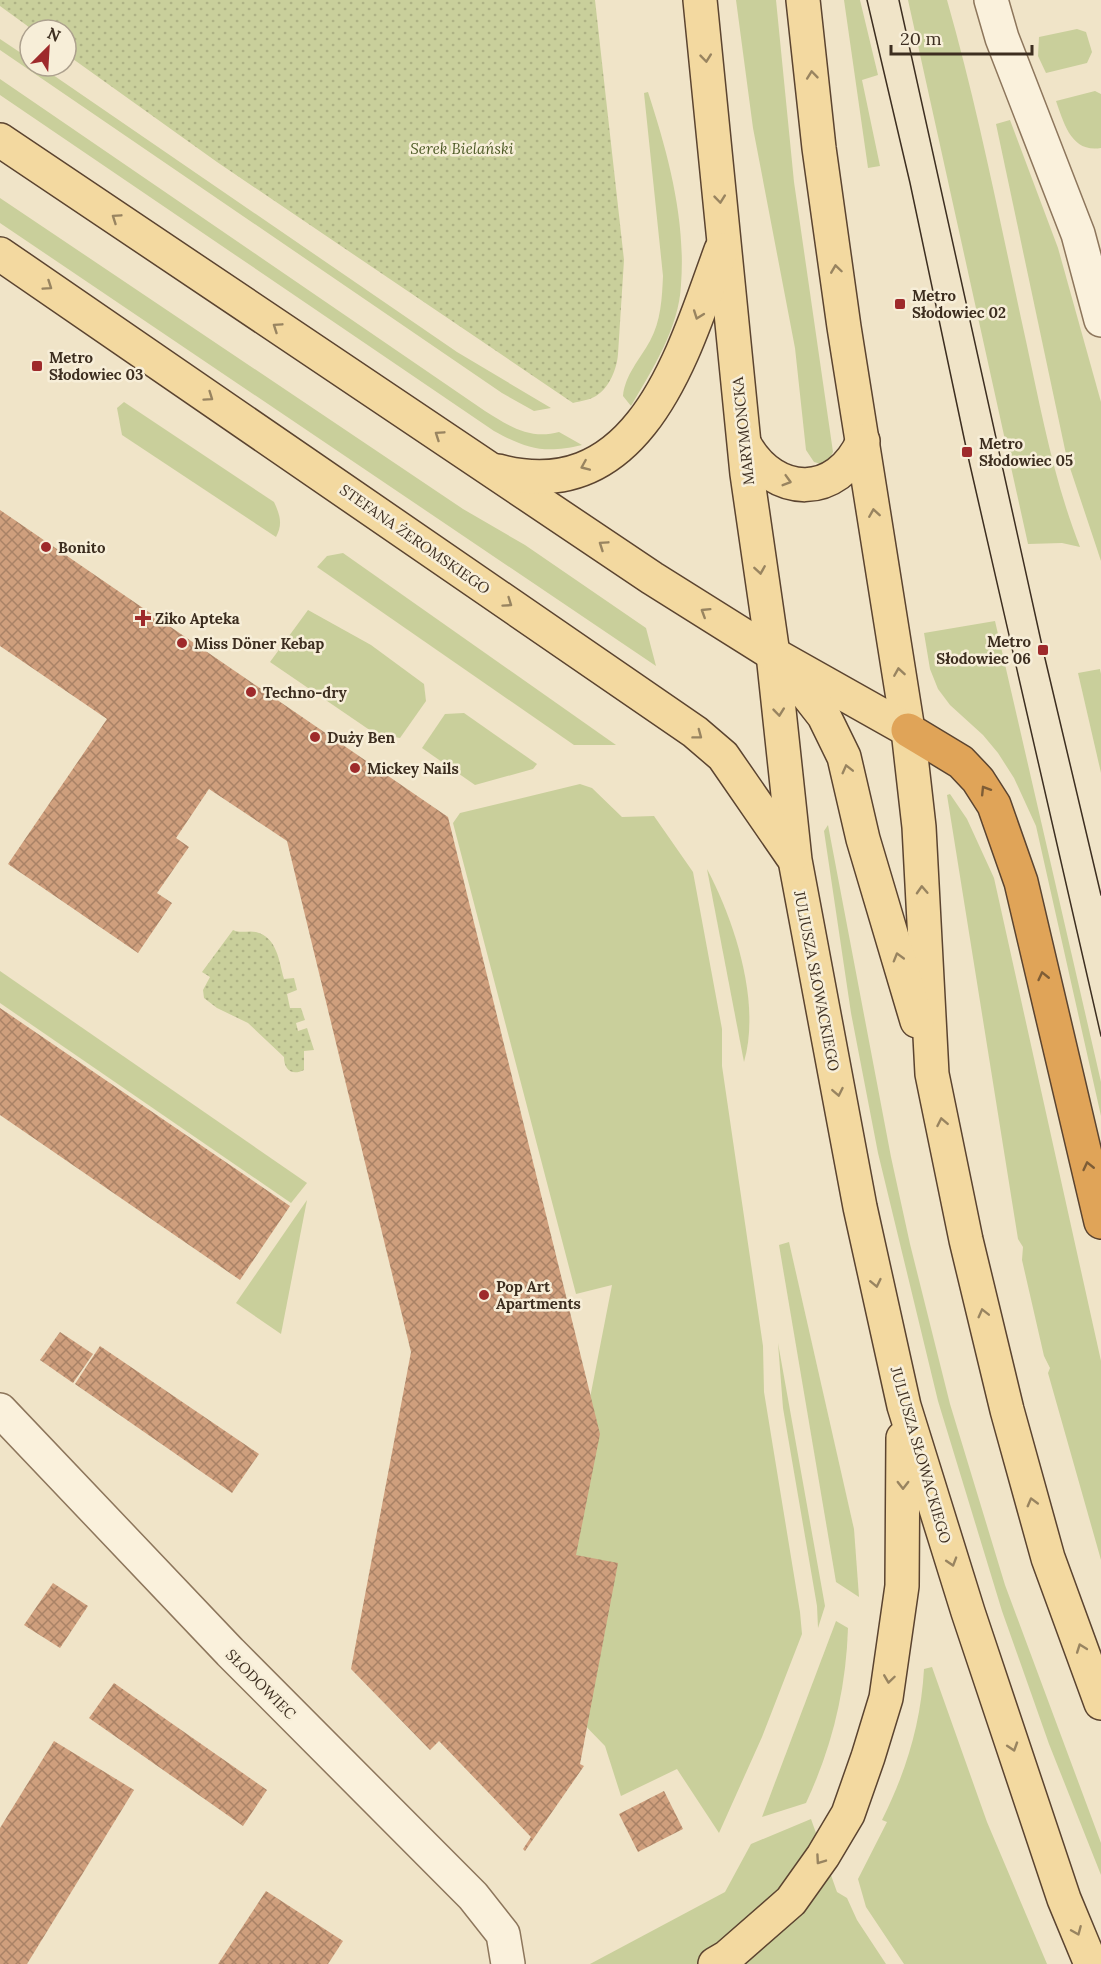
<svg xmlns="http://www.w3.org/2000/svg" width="1101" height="1964" font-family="Lora,serif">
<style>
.grass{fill:#c9cf9b}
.park{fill:url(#park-dots)}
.building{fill:url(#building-cross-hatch)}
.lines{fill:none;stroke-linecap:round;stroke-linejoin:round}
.minor-casing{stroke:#8d765c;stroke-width:36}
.major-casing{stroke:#5b4430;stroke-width:36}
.highway-casing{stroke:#5b4430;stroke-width:36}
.minor{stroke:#faf1dc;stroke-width:33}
.major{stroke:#f3d9a0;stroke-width:33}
.highway{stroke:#e0a458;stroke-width:33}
.tram{stroke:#3d2e20;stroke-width:1.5}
.oneway{stroke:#988460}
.oneway2{stroke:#7e5d36}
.poi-dot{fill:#9e2a2b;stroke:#f7eed8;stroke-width:2}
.labels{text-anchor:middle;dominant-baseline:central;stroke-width:5;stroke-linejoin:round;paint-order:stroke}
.park-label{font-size:15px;font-style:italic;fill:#4d5a26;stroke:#f7eed8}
.poi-label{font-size:15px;font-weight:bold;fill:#3d2e20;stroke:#f7eed8;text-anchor:start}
.street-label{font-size:15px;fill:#3d2e20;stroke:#f7eed8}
</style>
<defs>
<pattern id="park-dots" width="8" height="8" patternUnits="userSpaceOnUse" patternTransform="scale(1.5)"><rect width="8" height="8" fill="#c9cf9b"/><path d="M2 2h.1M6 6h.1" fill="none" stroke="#aeb285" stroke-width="1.8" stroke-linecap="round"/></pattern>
<pattern id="building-cross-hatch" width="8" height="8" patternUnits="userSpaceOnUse" patternTransform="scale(1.5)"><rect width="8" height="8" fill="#cf9f7d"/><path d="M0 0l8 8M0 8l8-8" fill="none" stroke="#a98266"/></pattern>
</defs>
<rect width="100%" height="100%" fill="#f0e4c8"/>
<g class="grass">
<polygon points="736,0 776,0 794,182 833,452 829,460 821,464 814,462 806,450 795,348 753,128"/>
<polygon points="844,0 860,0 878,75 862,80 880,166 868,168"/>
<path d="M 908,0 L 947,0 C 979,112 1001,227 1026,341 C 1041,410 1054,481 1080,547 L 1062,543 L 1028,544 Z"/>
<polygon points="1077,29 1086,32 1092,52 1087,63 1046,73 1038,56 1039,37"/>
<polygon points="0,39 30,59 30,66 40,66 457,352 551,408 534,411 502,393 0,50"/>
<path d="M 0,79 L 485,411 C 509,426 530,440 559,432 L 582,445 C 544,454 527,449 494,431 L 0,95 Z"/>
<path d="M 1095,91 L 1101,94 L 1101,148 C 1071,153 1064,123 1056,101 Z"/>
<path d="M 648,92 C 668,154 686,219 681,285 C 679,328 652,370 631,406 L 623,396 C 625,375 640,359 650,341 C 661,321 662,298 663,276 L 644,93 Z"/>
<polygon points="1010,120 1058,248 1101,402 1101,561 1067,459 996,124"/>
<polygon points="0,198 463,509 525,545 646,628 656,666 0,223"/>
<path d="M 124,402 L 274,502 C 280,515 283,524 276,537 L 122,435 L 117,408 Z"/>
<polygon points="343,553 616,745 574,745 317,567 327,556"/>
<polygon points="308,610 371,645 424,684 426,701 400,738 374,733 270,662"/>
<polygon points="995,621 1101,1082 1101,1116 1036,826 1014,778 998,753 983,735 950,705 938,689 930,669 924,633"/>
<polygon points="1100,669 1101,674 1101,773 1078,673"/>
<polygon points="464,713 537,764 533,769 475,785 422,748 445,714"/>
<polygon points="580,784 592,788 622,817 654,816 693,872 722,1029 722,1066 763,1346 764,1392 800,1612 802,1634 762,1737 719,1833 677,1769 621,1796 605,1746 536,1675 612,1285 576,1294 453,823 460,813"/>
<polygon points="950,794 967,819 994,878 1101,1361 1101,1560 1048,1373 1050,1368 1044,1356 1022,1260 1023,1247 1018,1239 947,795"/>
<polygon points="828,825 891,1157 910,1244 950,1404 1005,1585 1101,1843 1101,1875 1049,1744 1002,1611 938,1401 878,1153 851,1013 824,831"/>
<path d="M 707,869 C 735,922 761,1003 744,1062 Z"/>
<polygon points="0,971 307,1183 291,1203 0,1003"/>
<polygon points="307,1200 281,1334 236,1303"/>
<polygon points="789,1242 854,1529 859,1597 836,1582 779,1245"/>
<polygon points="778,1343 825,1606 818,1628 817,1606 783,1408"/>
<path d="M 836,1621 L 848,1628 C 846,1690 832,1747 806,1803 L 762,1817 Z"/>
<path d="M 932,1667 L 987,1822 L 1047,1964 L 904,1964 L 866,1907 L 858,1879 L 887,1822 L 882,1820 C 906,1772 921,1723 924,1669 Z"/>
<polygon points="811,1819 837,1892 847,1898 857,1920 886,1964 590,1964 725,1892 751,1844"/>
</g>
<g class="park">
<path d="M 0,0 L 595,0 L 624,260 L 618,354 C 617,369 609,388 596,396 C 590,400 580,401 573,403 L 217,162 L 66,54 L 66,30 L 33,30 L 0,6 Z"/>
<path d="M 233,930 C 242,934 247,930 256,932 C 277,937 279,961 284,979 L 294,978 L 297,990 L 287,994 L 290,1008 L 301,1008 L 305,1020 L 296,1023 L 298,1031 L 307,1028 L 314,1050 L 304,1051 L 304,1070 C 292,1076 284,1070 284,1057 L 248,1023 L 217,1008 L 204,998 L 203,990 L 210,977 L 202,972 Z"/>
</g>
<g class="building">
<polygon points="0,510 448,817 600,1434 576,1555 618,1563 580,1764 584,1766 525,1851 523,1849 531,1837 439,1741 430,1750 351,1669 411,1352 287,841 209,789 176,838 189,847 157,893 172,903 138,953 8,864 107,719 0,646"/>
<polygon points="0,1008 290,1206 240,1280 0,1115"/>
<polygon points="60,1332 93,1354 73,1383 40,1360"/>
<polygon points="100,1346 259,1454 232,1493 75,1384"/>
<polygon points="53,1583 88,1606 60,1648 24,1625"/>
<polygon points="114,1683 267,1790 243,1826 89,1718"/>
<polygon points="54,1741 134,1790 27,1964 0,1964 0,1828"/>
<polygon points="664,1791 683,1829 638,1852 619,1814"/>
<polygon points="266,1891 343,1941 328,1964 218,1964"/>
</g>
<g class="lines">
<g class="minor-casing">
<g id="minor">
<polyline points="991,0 1002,38 1078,234 1101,320"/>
<polyline points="0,1410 230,1652 473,1896 503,1934 508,1964"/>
</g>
</g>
<g class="major-casing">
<g id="major">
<polyline points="700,0 747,474 773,654 795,860 860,1207 904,1406 968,1612 1064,1899 1091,1964"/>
<polyline points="803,0 819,148 844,327 908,730 919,827 932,1074 966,1240 1007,1410 1048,1558 1101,1703"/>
<polyline points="0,140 652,578 773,654 908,730"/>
<polyline points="0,254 695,732 723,756 792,856"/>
<path d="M 745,445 C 775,498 837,499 863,441"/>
<path d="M 498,471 C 641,509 684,351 721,250"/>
<polyline points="788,670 824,716 844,757 863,839 917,1021"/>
<polyline points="715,1964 727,1957 791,1901 823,1856 848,1814 868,1757 886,1698 902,1586 903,1438"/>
</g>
</g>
<g class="highway-casing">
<polyline id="highway" points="908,730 961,762 978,780 994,805 1021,882 1101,1222"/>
</g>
<use href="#minor" class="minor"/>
<use href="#major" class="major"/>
<use href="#highway" class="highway"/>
<g class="tram">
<polyline points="867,0 910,183 967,452 1101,1036"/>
<polyline points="899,0 1043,650 1101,895"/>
</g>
</g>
<defs><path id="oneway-chevron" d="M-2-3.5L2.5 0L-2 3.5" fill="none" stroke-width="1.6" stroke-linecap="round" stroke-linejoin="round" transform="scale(1.5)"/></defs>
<g class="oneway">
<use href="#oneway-chevron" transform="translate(706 58) rotate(84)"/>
<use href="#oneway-chevron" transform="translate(812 75) rotate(-96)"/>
<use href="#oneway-chevron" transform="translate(720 199) rotate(84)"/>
<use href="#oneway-chevron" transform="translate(116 218) rotate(-146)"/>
<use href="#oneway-chevron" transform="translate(836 269) rotate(-98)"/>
<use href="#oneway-chevron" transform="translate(48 286) rotate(34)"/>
<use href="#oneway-chevron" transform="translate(698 315) rotate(110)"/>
<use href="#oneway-chevron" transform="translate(277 327) rotate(-146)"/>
<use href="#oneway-chevron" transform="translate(209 397) rotate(35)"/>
<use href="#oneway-chevron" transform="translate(439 435) rotate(-146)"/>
<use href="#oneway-chevron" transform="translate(585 466) rotate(157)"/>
<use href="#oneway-chevron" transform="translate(787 481) rotate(16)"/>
<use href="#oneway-chevron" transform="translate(874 513) rotate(-99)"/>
<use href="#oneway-chevron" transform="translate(603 545) rotate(-146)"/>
<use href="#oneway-chevron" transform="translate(760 570) rotate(81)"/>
<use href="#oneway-chevron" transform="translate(508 603) rotate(35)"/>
<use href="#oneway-chevron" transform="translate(705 612) rotate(-148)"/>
<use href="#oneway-chevron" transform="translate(899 672) rotate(-99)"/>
<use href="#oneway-chevron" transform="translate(779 712) rotate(84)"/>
<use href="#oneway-chevron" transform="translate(698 735) rotate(37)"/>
<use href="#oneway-chevron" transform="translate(847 769) rotate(-104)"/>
<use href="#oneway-chevron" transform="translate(922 890) rotate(-93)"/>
<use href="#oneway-chevron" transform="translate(898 957) rotate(-106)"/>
<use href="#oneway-chevron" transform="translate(838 1092) rotate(79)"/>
<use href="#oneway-chevron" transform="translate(942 1122) rotate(-101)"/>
<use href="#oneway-chevron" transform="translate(876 1283) rotate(78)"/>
<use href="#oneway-chevron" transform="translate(983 1313) rotate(-104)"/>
<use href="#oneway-chevron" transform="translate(903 1485) rotate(90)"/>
<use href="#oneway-chevron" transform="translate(1032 1502) rotate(-105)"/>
<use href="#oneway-chevron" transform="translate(952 1562) rotate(73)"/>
<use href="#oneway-chevron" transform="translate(1081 1648) rotate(-110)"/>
<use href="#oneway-chevron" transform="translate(889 1679) rotate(98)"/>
<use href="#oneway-chevron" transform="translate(1013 1747) rotate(72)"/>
<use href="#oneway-chevron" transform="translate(820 1860) rotate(125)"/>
<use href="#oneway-chevron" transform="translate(1077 1931) rotate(67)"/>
</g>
<g class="oneway2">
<use href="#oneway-chevron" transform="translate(985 790) rotate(-122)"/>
<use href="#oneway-chevron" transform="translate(1043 976) rotate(-103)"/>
<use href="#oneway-chevron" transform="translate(1088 1166) rotate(-103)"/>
</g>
<g class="poi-dot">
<rect x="894" y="298" width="12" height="12" rx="3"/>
<rect x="31" y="360" width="12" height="12" rx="3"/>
<rect x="961" y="446" width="12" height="12" rx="3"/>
<circle cx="46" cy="547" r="6"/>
<path d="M140 609h6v6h6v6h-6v6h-6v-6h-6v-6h6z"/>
<circle cx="182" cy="643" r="6"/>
<rect x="1037" y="644" width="12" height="12" rx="3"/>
<circle cx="251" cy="692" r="6"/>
<circle cx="315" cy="737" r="6"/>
<circle cx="355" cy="768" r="6"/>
<circle cx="484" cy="1295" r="6"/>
</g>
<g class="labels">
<g class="park-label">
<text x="462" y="148">Serek Bielański</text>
</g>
<g class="poi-label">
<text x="912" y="295">Metro<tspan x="912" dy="17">Słodowiec 02</tspan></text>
<text x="49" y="357">Metro<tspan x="49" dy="17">Słodowiec 03</tspan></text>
<text x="979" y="443">Metro<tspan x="979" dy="17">Słodowiec 05</tspan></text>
<text x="58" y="547">Bonito</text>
<text x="155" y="618">Ziko Apteka</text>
<text x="1031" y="641" text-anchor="end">Metro<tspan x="1031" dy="17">Słodowiec 06</tspan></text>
<text x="194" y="643">Miss Döner Kebap</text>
<text x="263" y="692">Techno-dry</text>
<text x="327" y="737">Duży Ben</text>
<text x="367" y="768">Mickey Nails</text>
<text x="496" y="1286">Pop Art<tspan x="496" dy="17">Apartments</tspan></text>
</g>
<g class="street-label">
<text transform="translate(743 431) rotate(-96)">MARYMONCKA</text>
<text transform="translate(415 539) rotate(35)">STEFANA ŻEROMSKIEGO</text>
<text transform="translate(817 981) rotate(79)">JULIUSZA SŁOWACKIEGO</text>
<text transform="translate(921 1455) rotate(74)">JULIUSZA SŁOWACKIEGO</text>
<text transform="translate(261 1684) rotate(45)">SŁODOWIEC</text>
</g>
</g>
<g transform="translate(48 48) rotate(24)"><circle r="28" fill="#f7eed8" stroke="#ada18e" stroke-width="1.5"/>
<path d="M0-4.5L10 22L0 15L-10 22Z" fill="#9e2a2b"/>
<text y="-9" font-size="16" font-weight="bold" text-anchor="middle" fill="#3d2e20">N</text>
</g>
<path d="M891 45v9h141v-9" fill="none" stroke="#3d2e20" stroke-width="3"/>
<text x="900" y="45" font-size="18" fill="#3d2e20" stroke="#f7eed8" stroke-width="4.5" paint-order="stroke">20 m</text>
</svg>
